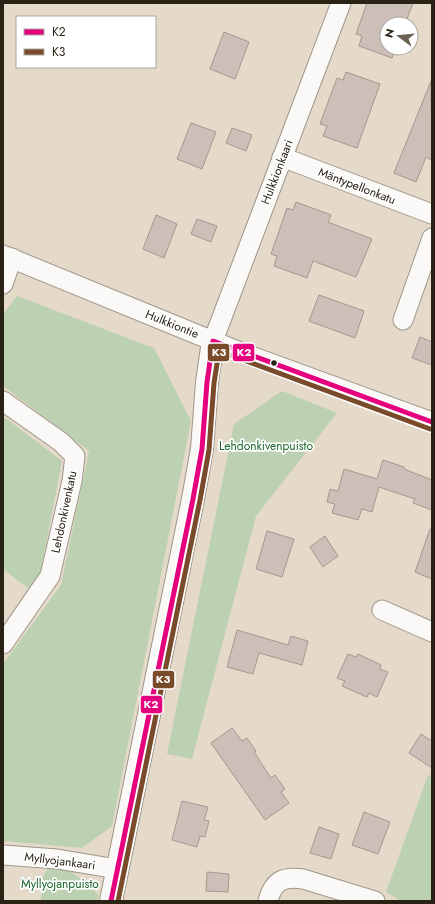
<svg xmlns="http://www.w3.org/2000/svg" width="435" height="904" font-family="Jost,sans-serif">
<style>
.green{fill:#bcd1b1}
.building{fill:#ccbfb7;stroke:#a4978f}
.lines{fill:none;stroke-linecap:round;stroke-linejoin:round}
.street-casing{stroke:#9e9689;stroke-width:21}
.secondary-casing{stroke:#9e9689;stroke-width:24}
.street{stroke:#fbf9f7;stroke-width:19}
.secondary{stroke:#fbf9f7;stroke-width:22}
.bus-1-casing{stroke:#fff;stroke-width:8}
.bus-2-casing{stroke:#fff;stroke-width:8}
.bus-1{stroke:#e5007d;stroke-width:5}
.bus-2{stroke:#7a4b2a;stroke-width:5}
.bus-dot{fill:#292215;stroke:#fff;stroke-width:1.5}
.labels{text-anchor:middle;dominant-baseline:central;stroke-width:3.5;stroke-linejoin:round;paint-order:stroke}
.street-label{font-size:12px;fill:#292215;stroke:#fff}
.park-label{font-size:12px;fill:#1b652a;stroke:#fff}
.line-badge{stroke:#fff;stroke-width:1.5}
.badge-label{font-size:11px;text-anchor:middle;font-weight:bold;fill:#fff}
</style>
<rect width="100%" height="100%" fill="#e5dac9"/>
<g class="green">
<polygon points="17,296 154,348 191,421 112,826 82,848 3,841 3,664 61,585 89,451 3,386 3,314"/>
<polygon points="282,391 337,413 256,516 192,759 167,754 234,424"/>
<polygon points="3,416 62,461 40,575 29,589 3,569"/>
<polygon points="428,775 432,776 432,901 401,901 386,892"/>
<polygon points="53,859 57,859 99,895 97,901 41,901 43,877"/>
</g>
<g class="building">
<polygon points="367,3 413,3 405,24 387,24 387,48 396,48 392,58 359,46 362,36 356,34"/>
<polygon points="224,32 249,42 235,79 210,69"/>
<polygon points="346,72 380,84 357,148 323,136 327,126 320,124 337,78 343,80"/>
<polygon points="431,81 432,160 426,157 416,182 394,173"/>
<polygon points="191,123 216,132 202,169 177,159"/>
<polygon points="232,128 252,135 246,151 226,143"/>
<polygon points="296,202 331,215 328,222 372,239 356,277 313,261 307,278 274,266 277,256 271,254 287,208 293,210"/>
<polygon points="156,215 177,224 164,258 143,249"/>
<polygon points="197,219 217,226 211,242 191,234"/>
<polygon points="319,295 364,311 355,338 309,321"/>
<polygon points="420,337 432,342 432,365 412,358"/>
<polygon points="383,460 404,467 404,469 432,480 432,510 413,503 415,499 379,487 372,512 362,509 358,520 332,513 335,504 327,502 330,489 338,491 344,469 377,479"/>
<polygon points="430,529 432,530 432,579 415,572"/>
<polygon points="267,531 294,539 282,577 256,569"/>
<polygon points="325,536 338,556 323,567 310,547"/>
<polygon points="237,630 288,645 291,636 308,641 302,665 259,653 253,674 227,667"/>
<polygon points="348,654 356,657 358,654 375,662 381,665 380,669 388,672 377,697 369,693 367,697 342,686 345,681 337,678"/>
<polygon points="232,728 242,741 247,738 256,751 254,752 271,778 275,775 285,789 281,792 289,803 265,820 211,743"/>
<polygon points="421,734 432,741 432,768 409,753"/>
<polygon points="182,801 208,807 204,820 209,821 205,837 200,836 197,847 172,840"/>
<polygon points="364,812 390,822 378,854 352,845"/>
<polygon points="319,827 339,834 331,859 310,853"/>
<polygon points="207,872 229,874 228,892 206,891"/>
</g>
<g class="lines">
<g class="street-casing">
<g id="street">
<polyline points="282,157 432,214"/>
<polyline points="3,255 240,352 432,422"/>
<polyline points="3,284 12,258"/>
<polyline points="403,320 432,238"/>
<polyline points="213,341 341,3"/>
<polyline points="3,401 61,442 75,456 72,481 50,576 3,644"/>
<polyline points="382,610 432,632"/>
<polyline points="3,855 57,859 117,869"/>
<path d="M 268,901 C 273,881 283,876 303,879 L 375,901"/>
</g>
</g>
<g class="secondary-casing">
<polyline id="secondary" points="111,901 193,499 202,449 207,382 213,341"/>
</g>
<use href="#street" class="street"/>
<use href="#secondary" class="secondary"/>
<g class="bus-1-casing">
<polyline id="bus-1" points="111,901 193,499 202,449 207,382 213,341 432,422"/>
</g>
<g class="bus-2-casing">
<polyline id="bus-2" points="118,901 200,500 209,450 214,383 219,351 430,429"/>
</g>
<use href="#bus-1" class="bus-1"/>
<use href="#bus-2" class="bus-2"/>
</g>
<circle class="bus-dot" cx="274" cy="363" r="3.5"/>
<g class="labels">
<g class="street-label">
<text transform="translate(277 172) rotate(-69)">Hulkkionkaari</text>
<text transform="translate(357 186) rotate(21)">Mäntypellonkatu</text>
<text transform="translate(172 324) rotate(22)">Hulkkiontie</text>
<text transform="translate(64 512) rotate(-78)">Lehdonkivenkatu</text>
<text transform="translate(60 861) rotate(7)">Myllyojankaari</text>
</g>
<g class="park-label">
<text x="266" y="446">Lehdonkivenpuisto</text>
<text x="60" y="884">Myllyojanpuisto</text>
</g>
</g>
<g class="line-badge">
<rect x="207" y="343" width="23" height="19" rx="4" fill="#7a4b2a"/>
<rect x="232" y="343" width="23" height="19" rx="4" fill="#e5007d"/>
<rect x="152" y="670" width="23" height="19" rx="4" fill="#7a4b2a"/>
<rect x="140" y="695" width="23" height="19" rx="4" fill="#e5007d"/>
</g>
<g class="badge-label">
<text x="219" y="356">K3</text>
<text x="244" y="356">K2</text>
<text x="163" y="683">K3</text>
<text x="151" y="708">K2</text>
</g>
<rect width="435" height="904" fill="none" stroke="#292215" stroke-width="8"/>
<rect x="16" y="16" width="140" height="52" fill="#ffffff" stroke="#a9a7a1"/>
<rect x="24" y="29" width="20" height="6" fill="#e5007d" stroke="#a9a7a1"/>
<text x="52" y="36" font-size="12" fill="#292215">K2</text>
<rect x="24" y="49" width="20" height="6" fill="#7a4b2a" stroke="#a9a7a1"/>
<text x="52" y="56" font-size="12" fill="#292215">K3</text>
<g transform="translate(399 36) rotate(286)"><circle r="19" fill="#ffffff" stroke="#a9a7a1"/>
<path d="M0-3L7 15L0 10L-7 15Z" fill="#6b6254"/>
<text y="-6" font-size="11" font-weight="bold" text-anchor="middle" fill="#292215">N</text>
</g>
</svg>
